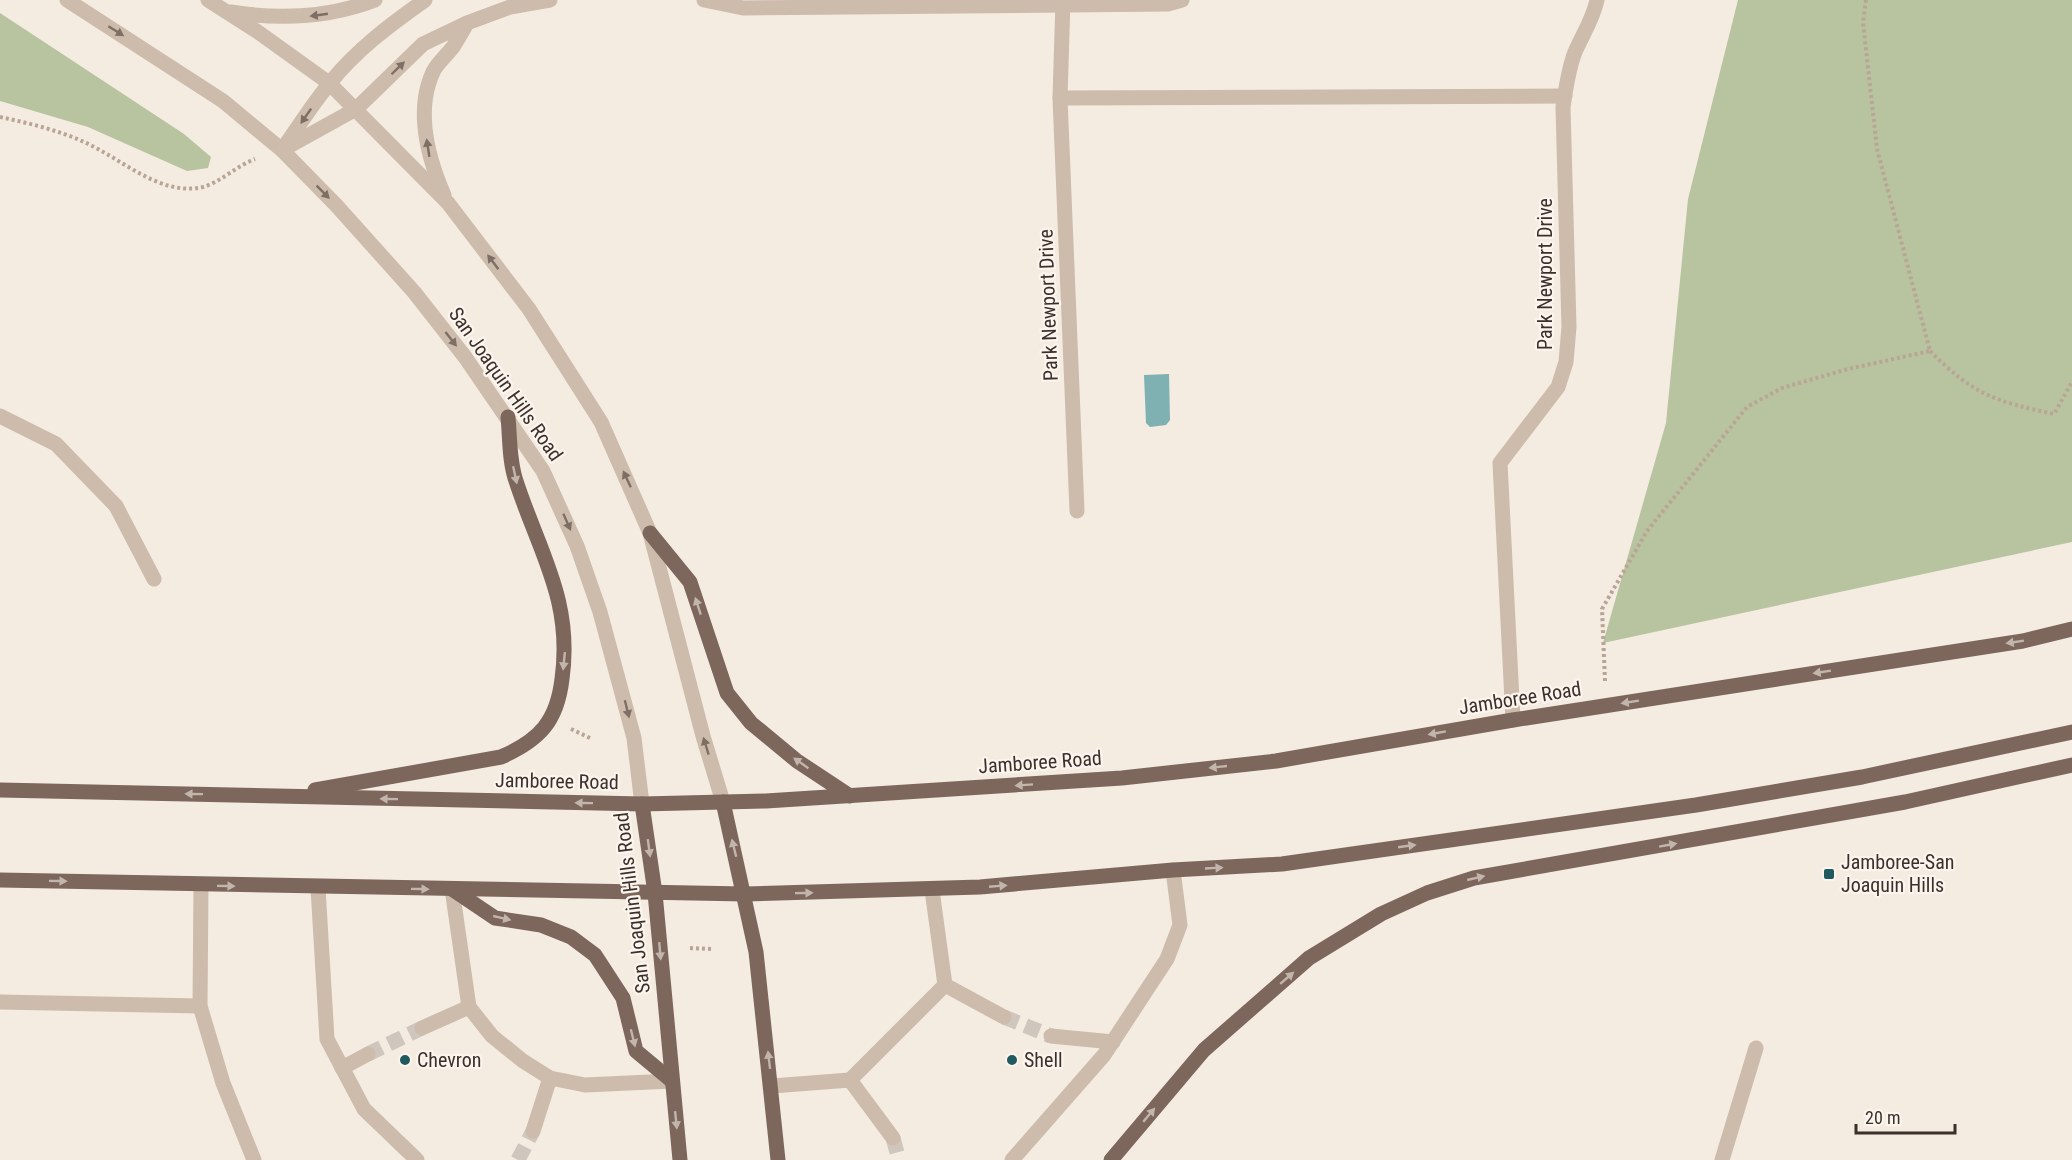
<svg xmlns="http://www.w3.org/2000/svg" width="2072" height="1160" font-family="'Roboto Condensed',sans-serif">
<style>
.green{fill:#b8c4a0}
.water{fill:#7fb0b2}
.lines{fill:none;stroke-linecap:round;stroke-linejoin:round}
.minor-tunnel{stroke:#cfc6bd;stroke-width:15;stroke-dasharray:15 8;stroke-linecap:butt}
.path{stroke:#b9a596;stroke-width:4;stroke-dasharray:3 3;stroke-linecap:butt}
.minor{stroke:#cdbbac;stroke-width:15}
.major{stroke:#7d675c;stroke-width:15}
.oneway{fill:#7d6f65}
.oneway2{fill:#c2b5ac}
.poi-dot{fill:#1f5a5e;stroke:#fbf5ee;stroke-width:2}
.labels{text-anchor:middle;dominant-baseline:central;stroke-width:4.5;stroke-linejoin:round;paint-order:stroke}
.street-label{font-size:20px;fill:#3b302b;stroke:#fbf5ee}
.poi-label{font-size:20px;fill:#3b302b;stroke:#fbf5ee;text-anchor:start}
</style>
<rect width="100%" height="100%" fill="#f4ebe1"/>
<g class="green">
<polygon points="1738,0 2072,0 2072,542 1603,643 1666,423 1688,199"/>
<polygon points="0,13 184,134 211,157 208,168 187,171 88,127 0,101"/>
</g>
<polygon class="water" points="1169,374 1170,420 1166,425 1150,427 1146,423 1144,375"/>
<g class="lines">
<g class="minor-tunnel">
<polyline points="1004,1017 1051,1036"/>
<polyline points="368,1054 422,1028"/>
<polyline points="893,1138 899,1160"/>
<polyline points="518,1160 533,1131"/>
</g>
<g class="path">
<path d="M 0,117 C 28,123 58,130 84,142 C 121,158 160,197 203,187 C 221,182 236,166 255,159"/>
<path d="M 1930,351 C 1974,395 1994,401 2054,414 L 2072,382"/>
<polyline points="1605,681 1602,609 1647,531 1747,407 1782,388 1848,369 1930,351 1877,149 1863,22 1866,0"/>
<polyline points="571,729 592,739"/>
<polyline points="690,948 713,949"/>
</g>
<g class="minor">
<polyline points="67,0 223,101 282,150 336,205 414,292 465,357 543,471 577,546 600,612 634,738 642,804"/>
<polyline points="208,0 258,32 329,83 448,203 529,309 601,422 650,533 703,736 723,802"/>
<polyline points="704,0 743,8 1168,4 1182,0"/>
<polyline points="1063,0 1060,98 1077,511"/>
<path d="M 231,12 C 281,20 328,18 375,0"/>
<polyline points="1060,98 1565,96"/>
<path d="M 284,147 C 299,126 313,103 330,83 C 356,50 391,24 425,0"/>
<polyline points="282,150 356,109 423,44 467,23 510,7 550,0"/>
<path d="M 444,195 C 428,158 415,111 433,72 C 437,63 447,55 453,47 C 458,39 463,31 467,23"/>
<polyline points="0,416 56,444 116,506 154,579"/>
<path d="M 1513,720 L 1500,463 L 1558,387 L 1566,362 L 1569,327 L 1563,107 C 1566,88 1568,70 1575,52 C 1583,34 1593,19 1597,0"/>
<polyline points="201,886 200,1006 223,1083 254,1160"/>
<polyline points="318,888 327,1039 364,1109 417,1160"/>
<polyline points="452,889 469,1007 492,1036 523,1061 550,1078 585,1085 672,1081"/>
<polyline points="932,890 945,985 1004,1017"/>
<polyline points="0,1002 200,1006"/>
<polyline points="422,1028 469,1007"/>
<polyline points="1051,1036 1113,1042"/>
<polyline points="342,1068 368,1054"/>
<polyline points="850,1080 945,985"/>
<polyline points="772,1086 850,1080 893,1138"/>
<polyline points="533,1131 550,1078"/>
<polyline points="1012,1160 1104,1055 1167,959 1180,925 1173,870"/>
<polyline points="1722,1160 1756,1048"/>
</g>
<g class="major">
<polyline points="650,533 690,582 727,693 751,723 797,761 850,796"/>
<polyline points="0,790 642,804 766,801 1122,778 1276,761 1513,720 2023,641 2072,629"/>
<path d="M 315,790 L 501,757 C 540,740 557,721 562,679 C 573,600 539,552 516,481 C 509,461 510,437 508,417"/>
<polyline points="723,802 756,952 778,1160"/>
<polyline points="642,804 655,893 680,1160"/>
<polyline points="0,880 745,894 980,887 1173,870 1282,864 1696,805 1862,777 2072,732"/>
<polyline points="452,889 495,918 541,925 571,937 595,955 623,998 636,1051 672,1081"/>
<polyline points="1111,1160 1204,1050 1309,958 1381,914 1427,893 1474,878 1905,802 2072,765"/>
</g>
</g>
<defs><path id="oneway-solid" d="M-6-.8H1V-3.2L6.5 0L1 3.2V.8H-6Z" transform="scale(1.5)"/></defs>
<g class="oneway">
<use href="#oneway-solid" transform="translate(319 15) rotate(172)"/>
<use href="#oneway-solid" transform="translate(116 31) rotate(32)"/>
<use href="#oneway-solid" transform="translate(398 68) rotate(-44)"/>
<use href="#oneway-solid" transform="translate(306 116) rotate(125)"/>
<use href="#oneway-solid" transform="translate(428 148) rotate(-99)"/>
<use href="#oneway-solid" transform="translate(323 192) rotate(45)"/>
<use href="#oneway-solid" transform="translate(493 262) rotate(-127)"/>
<use href="#oneway-solid" transform="translate(451 339) rotate(52)"/>
<use href="#oneway-solid" transform="translate(627 479) rotate(-115)"/>
<use href="#oneway-solid" transform="translate(567 522) rotate(66)"/>
<use href="#oneway-solid" transform="translate(627 709) rotate(76)"/>
<use href="#oneway-solid" transform="translate(706 746) rotate(-107)"/>
</g>
<g class="oneway2">
<use href="#oneway-solid" transform="translate(515 475) rotate(78)"/>
<use href="#oneway-solid" transform="translate(698 606) rotate(-108)"/>
<use href="#oneway-solid" transform="translate(2015 642) rotate(171)"/>
<use href="#oneway-solid" transform="translate(564 661) rotate(96)"/>
<use href="#oneway-solid" transform="translate(1822 672) rotate(171)"/>
<use href="#oneway-solid" transform="translate(1630 702) rotate(171)"/>
<use href="#oneway-solid" transform="translate(1437 733) rotate(170)"/>
<use href="#oneway-solid" transform="translate(801 763) rotate(-145)"/>
<use href="#oneway-solid" transform="translate(1218 767) rotate(174)"/>
<use href="#oneway-solid" transform="translate(1024 785) rotate(176)"/>
<use href="#oneway-solid" transform="translate(194 794) rotate(-179)"/>
<use href="#oneway-solid" transform="translate(389 799) rotate(-179)"/>
<use href="#oneway-solid" transform="translate(584 803) rotate(-179)"/>
<use href="#oneway-solid" transform="translate(1668 845) rotate(-10)"/>
<use href="#oneway-solid" transform="translate(1407 846) rotate(-8)"/>
<use href="#oneway-solid" transform="translate(649 848) rotate(82)"/>
<use href="#oneway-solid" transform="translate(734 848) rotate(-104)"/>
<use href="#oneway-solid" transform="translate(1214 868) rotate(-3)"/>
<use href="#oneway-solid" transform="translate(1476 878) rotate(-13)"/>
<use href="#oneway-solid" transform="translate(58 881) rotate(1)"/>
<use href="#oneway-solid" transform="translate(226 886) rotate(1)"/>
<use href="#oneway-solid" transform="translate(998 886) rotate(-5)"/>
<use href="#oneway-solid" transform="translate(420 889) rotate(1)"/>
<use href="#oneway-solid" transform="translate(804 893) rotate(-1)"/>
<use href="#oneway-solid" transform="translate(502 918) rotate(13)"/>
<use href="#oneway-solid" transform="translate(660 951) rotate(85)"/>
<use href="#oneway-solid" transform="translate(1287 978) rotate(-41)"/>
<use href="#oneway-solid" transform="translate(633 1038) rotate(76)"/>
<use href="#oneway-solid" transform="translate(769 1060) rotate(-97)"/>
<use href="#oneway-solid" transform="translate(1149 1115) rotate(-50)"/>
<use href="#oneway-solid" transform="translate(676 1120) rotate(84)"/>
</g>
<g class="poi-dot">
<rect x="1823" y="868" width="12" height="12" rx="3"/>
<circle cx="405" cy="1060" r="6"/>
<circle cx="1012" cy="1060" r="6"/>
</g>
<g class="labels">
<g class="street-label">
<text transform="translate(1545 274) rotate(-90)">Park Newport Drive</text>
<text transform="translate(1048 305) rotate(-92)">Park Newport Drive</text>
<text transform="translate(506 384) rotate(55)">San Joaquin Hills Road</text>
<text transform="translate(1520 698) rotate(-9)">Jamboree Road</text>
<text transform="translate(1040 762) rotate(-4)">Jamboree Road</text>
<text transform="translate(557 781) rotate(1)">Jamboree Road</text>
<text transform="translate(632 903) rotate(-97)">San Joaquin Hills Road</text>
</g>
<g class="poi-label">
<text x="1841" y="862">Jamboree-San<tspan x="1841" dy="23">Joaquin Hills</tspan></text>
<text x="417" y="1060">Chevron</text>
<text x="1024" y="1060">Shell</text>
</g>
</g>
<path d="M1856 1124v9h99v-9" fill="none" stroke="#3b302b" stroke-width="3"/>
<text x="1865" y="1124" font-size="18" fill="#3b302b" stroke="#fbf5ee" stroke-width="4.5" paint-order="stroke">20 m</text>
</svg>
